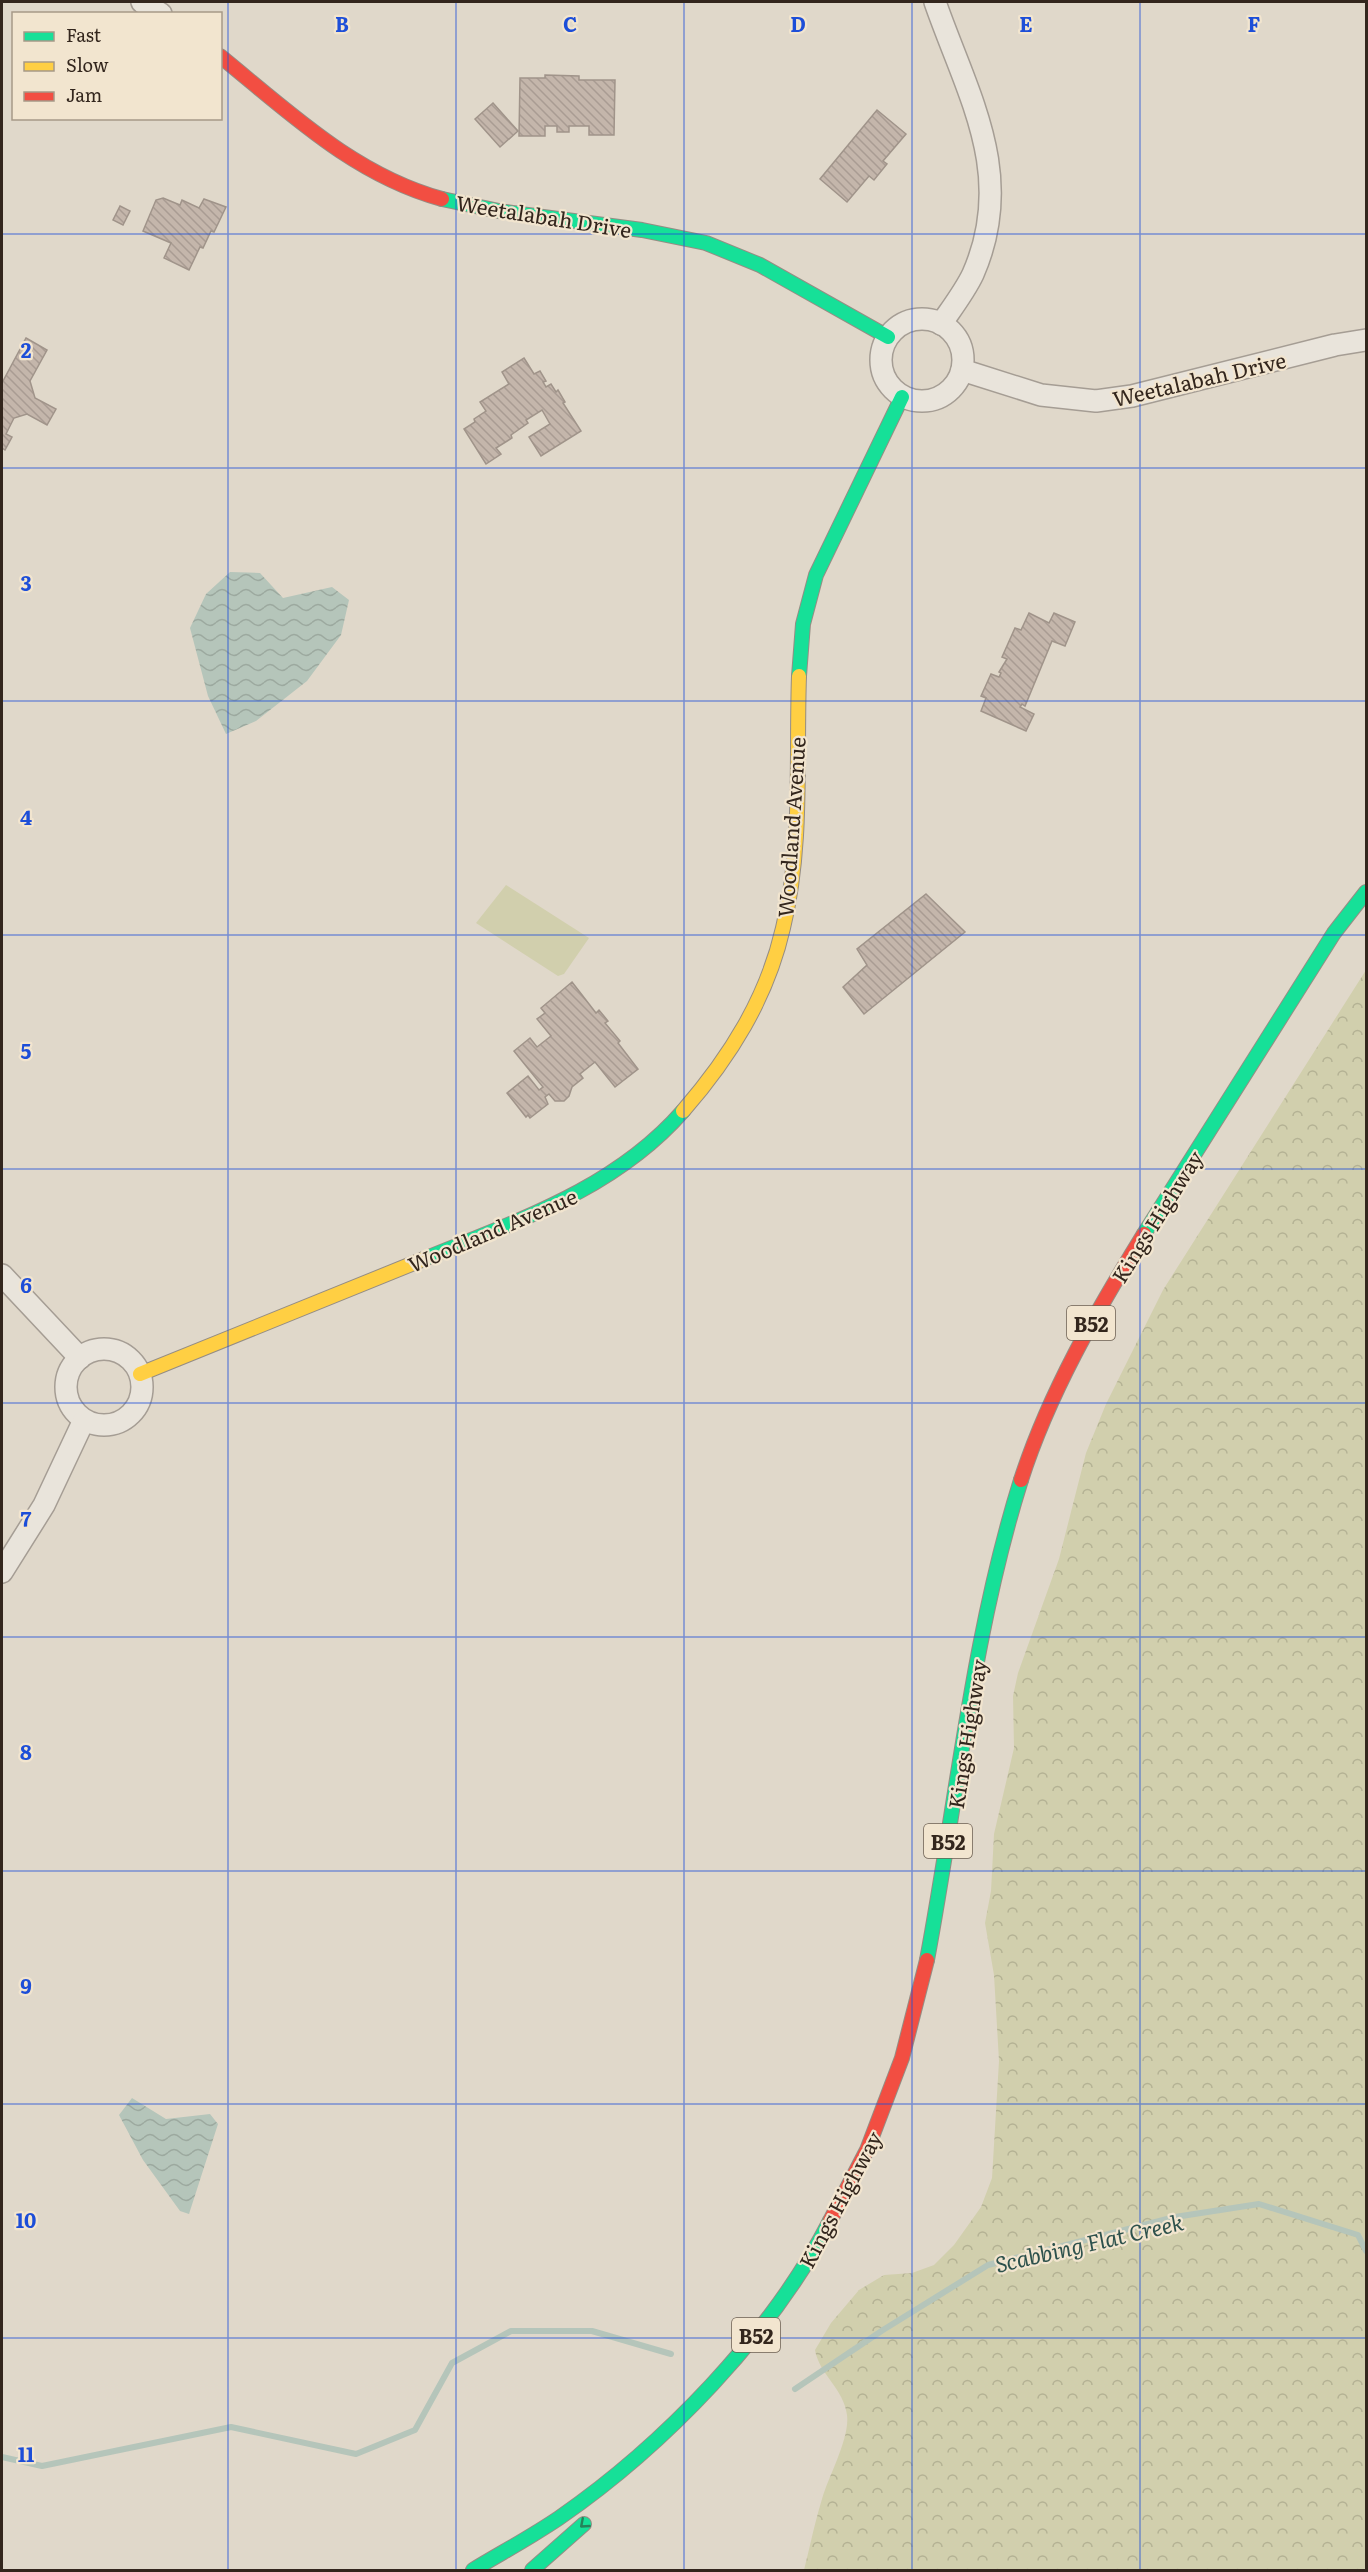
<svg xmlns="http://www.w3.org/2000/svg" width="1368" height="2572" font-family="Literata,serif">
<style>
.grass{fill:#d1cfad}
.forest{fill:url(#forest-crowns)}
.water{fill:url(#water-waves)}
.lines{fill:none;stroke-linecap:round;stroke-linejoin:round}
.stream{stroke:#b5c5ba;stroke-width:6}
.building{fill:url(#building-back-hatch);stroke:#a0948a;stroke-width:1.5}
.street-casing{stroke:#a59d94;stroke-width:24}
.fast-casing{stroke:#958d84;stroke-width:16}
.slow-casing{stroke:#958d84;stroke-width:16}
.jam-casing{stroke:#958d84;stroke-width:16}
.street{stroke:#e9e4db;stroke-width:21}
.fast{stroke:#16e098;stroke-width:14}
.slow{stroke:#ffcf43;stroke-width:14}
.jam{stroke:#f24e42;stroke-width:14}
.oneway{stroke:#24835a}
.grid{fill:none;stroke:#1d4ed8;stroke-width:1.5;stroke-opacity:0.55}
.labels{text-anchor:middle;dominant-baseline:central;stroke-width:4.5;stroke-linejoin:round;paint-order:stroke}
.shield{fill:#f2e5cf;stroke:#6c5f52;stroke-width:1.5}
.shield-label{font-size:20px;font-weight:bold;fill:#33261d}
.street-label{font-size:21px;fill:#33261d;stroke:#f2e5cf}
.water-label{font-size:22px;font-style:italic;fill:#2d514c;stroke:#f2e5cf}
.grid-label{font-size:20px;text-anchor:middle;font-weight:bold;fill:#1d4ed8;stroke:#f2e5cf;stroke-width:4.5;stroke-linejoin:round;paint-order:stroke}
</style>
<defs>
<pattern id="forest-crowns" width="20" height="18" patternUnits="userSpaceOnUse" patternTransform="scale(1.5)"><rect width="20" height="18" fill="#d1cfad"/><path d="M2 6a3 3 0 1 1 6 0M12 15a3 3 0 1 1 6 0" fill="none" stroke="#b4b294"/></pattern>
<pattern id="water-waves" width="16" height="10" patternUnits="userSpaceOnUse" patternTransform="scale(1.5)"><rect width="16" height="10" fill="#b5c5ba"/><path d="M0 5q4-4 8 0t8 0" fill="none" stroke="#9ca99f"/></pattern>
<pattern id="building-back-hatch" width="6" height="6" patternUnits="userSpaceOnUse" patternTransform="scale(1.5)"><rect width="6" height="6" fill="#c4b6ab"/><path d="M-1 5l2 2M0 0l6 6M5-1l2 2" fill="none" stroke="#a99c93"/></pattern>
</defs>
<rect width="100%" height="100%" fill="#e0d8ca"/>
<polygon class="grass" points="506,885 589,938 564,974 558,976 476,923"/>
<path class="forest" d="M 1366,970 L 1366,2570 L 804,2570 C 810,2546 815,2522 822,2499 C 829,2475 850,2438 847,2415 C 844,2389 819,2374 815,2350 L 831,2323 L 859,2290 L 884,2275 L 912,2273 L 934,2265 L 954,2245 L 981,2207 L 992,2178 L 999,2061 L 994,1975 L 985,1923 L 991,1891 L 994,1834 L 1014,1748 L 1013,1696 L 1018,1673 L 1059,1559 L 1086,1453 L 1106,1404 L 1163,1290 Z"/>
<g class="water">
<polygon points="230,572 260,573 283,598 332,587 349,600 341,635 307,681 256,721 226,734 208,696 190,628 206,594"/>
<polygon points="132,2098 166,2119 210,2114 218,2124 189,2214 180,2211 143,2160 119,2115"/>
</g>
<g class="lines">
<g class="stream">
<polyline points="795,2389 883,2330 988,2265 1175,2217 1259,2204 1358,2235 1366,2251"/>
<polyline points="2,2457 42,2466 231,2427 356,2454 415,2430 452,2363 511,2331 592,2331 671,2354"/>
</g>
</g>
<g class="building">
<polygon points="545,75 579,76 579,80 615,80 614,135 589,135 589,126 569,126 569,132 557,132 557,126 545,126 545,136 519,136 520,78 545,78"/>
<polygon points="493,103 518,131 500,147 475,119"/>
<polygon points="877,110 906,134 883,161 887,164 874,180 869,176 847,202 820,179"/>
<polygon points="163,198 180,205 182,200 199,208 204,199 226,207 214,232 211,231 203,248 200,247 189,270 164,258 171,243 143,231 156,200"/>
<polygon points="120,206 130,211 123,225 113,220"/>
<polygon points="26,338 47,350 30,381 35,398 56,409 47,425 27,414 14,418 6,434 12,437 5,450 2,448 2,383"/>
<polygon points="524,358 534,374 540,371 546,381 543,382 546,387 551,384 556,392 558,390 565,402 563,403 581,431 541,456 529,437 550,424 542,410 526,420 528,423 511,435 512,438 496,448 501,454 486,464 464,429 475,422 474,419 486,411 480,402 509,384 502,372"/>
<polygon points="1029,613 1049,623 1054,613 1075,622 1065,646 1052,641 1025,706 1022,704 1020,707 1034,714 1026,731 981,711 986,698 981,696 991,674 999,677 1001,673 999,672 1007,659 1002,657 1015,628 1021,630"/>
<polygon points="926,894 965,932 864,1014 843,987 867,965 857,949"/>
<polygon points="572,982 596,1013 599,1010 608,1021 605,1023 620,1041 618,1043 638,1069 615,1087 595,1062 580,1074 583,1078 572,1087 569,1096 564,1101 555,1101 549,1094 545,1097 548,1104 530,1118 528,1115 526,1117 507,1093 528,1076 539,1090 543,1087 514,1051 530,1038 537,1047 551,1036 537,1019 545,1013 541,1008"/>
</g>
<g class="lines">
<g class="street-casing">
<g id="street">
<polyline points="142,2 161,14"/>
<path d="M 935,2 C 967,94 1017,174 973,274 C 965,291 952,308 941,324"/>
<circle cx="922" cy="360" r="41"/>
<polyline points="962,370 1041,395 1096,401 1132,396 1335,345 1366,340"/>
<polyline points="2,1275 80,1358"/>
<circle cx="104" cy="1387" r="38"/>
<polyline points="2,1572 44,1505 84,1420"/>
</g>
</g>
<g class="fast-casing">
<g id="fast">
<polyline points="442,199 499,211 642,230 706,243 760,265 888,337"/>
<polyline points="799,676 803,624 816,575 902,397"/>
<polyline points="1144,1234 1334,933 1366,892"/>
<path d="M 424,1259 C 517,1221 615,1189 683,1111"/>
<path d="M 927,1960 C 957,1800 972,1636 1021,1480"/>
<path d="M 473,2570 C 501,2553 531,2537 559,2518 C 663,2446 772,2334 830,2221"/>
<polyline points="532,2570 584,2524"/>
</g>
</g>
<g class="slow-casing">
<g id="slow">
<path d="M 683,1111 C 730,1057 767,998 783,928 C 803,846 796,760 799,676"/>
<polyline points="140,1374 424,1259"/>
</g>
</g>
<g class="jam-casing">
<g id="jam">
<path d="M 220,56 C 289,112 354,175 442,199"/>
<path d="M 1021,1480 C 1049,1393 1096,1312 1144,1234"/>
<polyline points="830,2221 867,2150 902,2058 927,1960"/>
</g>
</g>
<use href="#street" class="street"/>
<use href="#fast" class="fast"/>
<use href="#slow" class="slow"/>
<use href="#jam" class="jam"/>
</g>
<defs><path id="oneway-chevron" d="M-2-3.5L2.5 0L-2 3.5" fill="none" stroke-width="1.6" stroke-linecap="round" stroke-linejoin="round" transform="scale(1.5)"/></defs>
<use class="oneway" href="#oneway-chevron" transform="translate(584 2524) rotate(139)"/>
<path class="grid" d="M 228,2 L 228,2570M 456,2 L 456,2570M 684,2 L 684,2570M 912,2 L 912,2570M 1140,2 L 1140,2570M 2,234 L 1366,234M 2,468 L 1366,468M 2,701 L 1366,701M 2,935 L 1366,935M 2,1169 L 1366,1169M 2,1403 L 1366,1403M 2,1637 L 1366,1637M 2,1871 L 1366,1871M 2,2104 L 1366,2104M 2,2338 L 1366,2338"/>
<g class="labels">
<g class="shield">
<rect x="1067" y="1306" width="48" height="34" rx="4.5"/>
<rect x="924" y="1824" width="48" height="34" rx="4.5"/>
<rect x="732" y="2318" width="48" height="34" rx="4.5"/>
</g>
<g class="shield-label">
<text x="1091" y="1323">B52</text>
<text x="948" y="1841">B52</text>
<text x="756" y="2335">B52</text>
</g>
<g class="street-label">
<text transform="translate(544 215) rotate(9)">Weetalabah Drive</text>
<text transform="translate(1199 378) rotate(-13)">Weetalabah Drive</text>
<text transform="translate(790 827) rotate(-86)">Woodland Avenue</text>
<text transform="translate(1156 1216) rotate(-58)">Kings Highway</text>
<text transform="translate(492 1229) rotate(-23)">Woodland Avenue</text>
<text transform="translate(966 1734) rotate(-81)">Kings Highway</text>
<text transform="translate(839 2199) rotate(-62)">Kings Highway</text>
</g>
<g class="water-label">
<text transform="translate(1089 2242) rotate(-13)">Scabbing Flat Creek</text>
</g>
</g>
<g class="grid-label">
<text x="342" y="32">B</text>
<text x="570" y="32">C</text>
<text x="798" y="32">D</text>
<text x="1026" y="32">E</text>
<text x="1254" y="32">F</text>
<text x="26" y="358">2</text>
<text x="26" y="591">3</text>
<text x="26" y="825">4</text>
<text x="26" y="1059">5</text>
<text x="26" y="1293">6</text>
<text x="26" y="1527">7</text>
<text x="26" y="1760">8</text>
<text x="26" y="1994">9</text>
<text x="26" y="2228">10</text>
<text x="26" y="2462">11</text>
</g>
<rect width="1368" height="2572" fill="none" stroke="#33261d" stroke-width="6"/>
<rect x="12" y="12" width="210" height="108" fill="#f2e5cf" stroke="#a69988" stroke-width="1.5"/>
<rect x="24" y="32" width="30" height="9" fill="#16e098" stroke="#a69988" stroke-width="1.5"/>
<text x="66" y="42" font-size="18" fill="#33261d">Fast</text>
<rect x="24" y="62" width="30" height="9" fill="#ffcf43" stroke="#a69988" stroke-width="1.5"/>
<text x="66" y="72" font-size="18" fill="#33261d">Slow</text>
<rect x="24" y="92" width="30" height="9" fill="#f24e42" stroke="#a69988" stroke-width="1.5"/>
<text x="66" y="102" font-size="18" fill="#33261d">Jam</text>
</svg>
